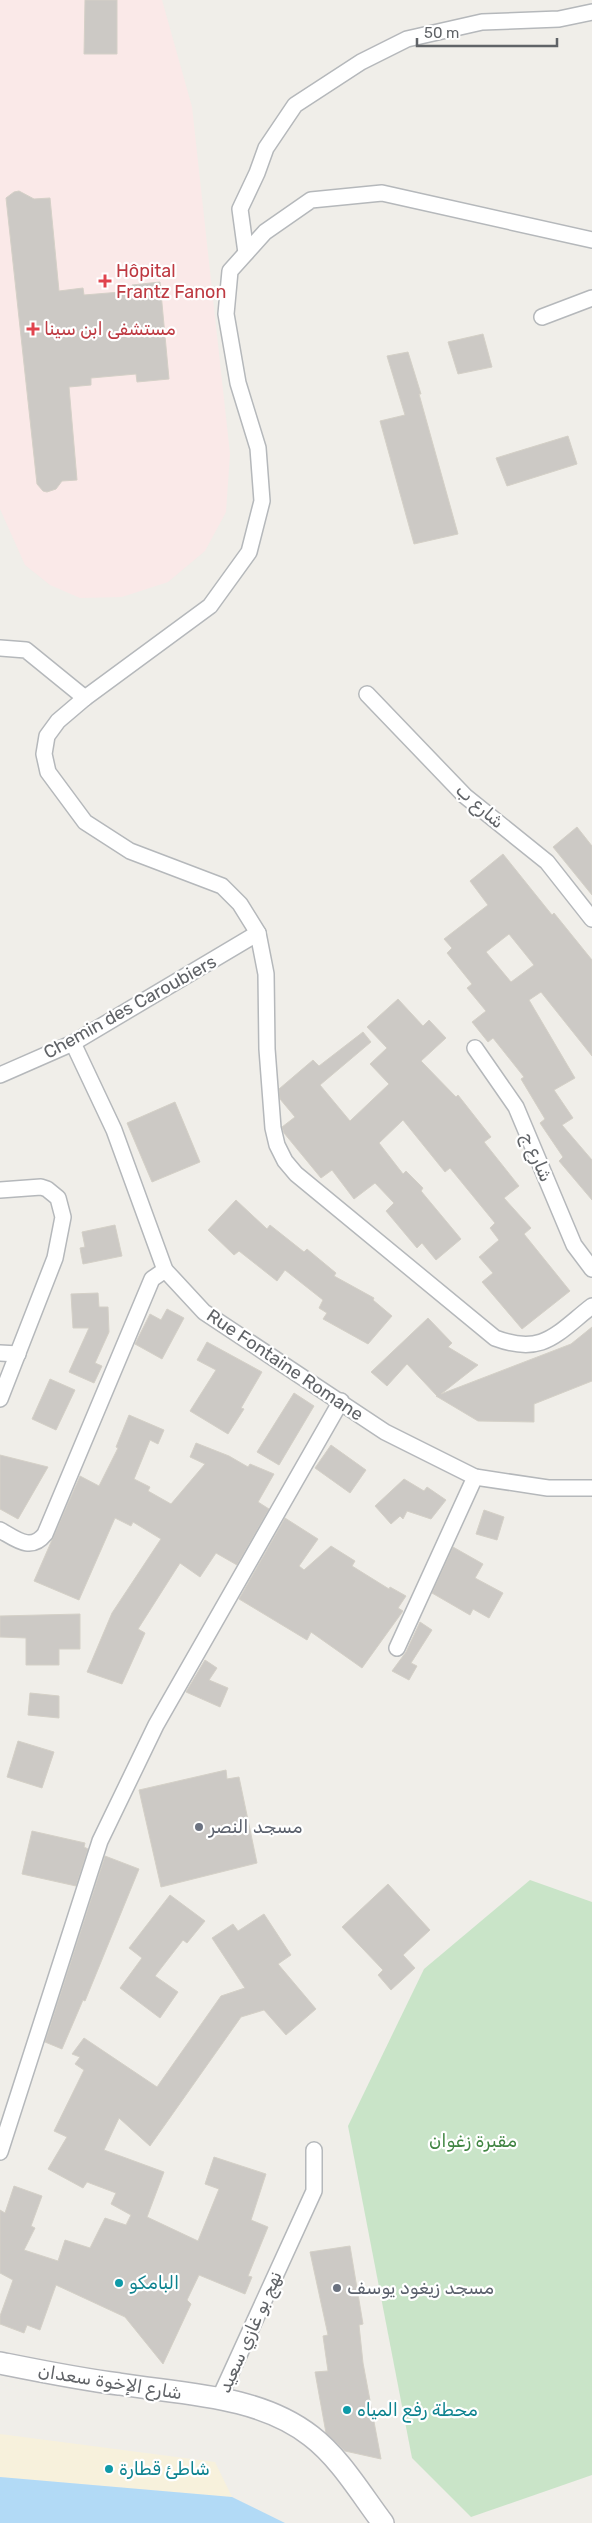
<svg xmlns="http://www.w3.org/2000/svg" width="592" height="2523" font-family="Rubik,Vazirmatn,sans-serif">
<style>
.medical{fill:#fae9e8}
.green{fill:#c9e4c8}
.sand{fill:#f7f1dc}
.water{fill:#b2daf6}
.building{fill:#ccc9c5;stroke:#d4d0c7;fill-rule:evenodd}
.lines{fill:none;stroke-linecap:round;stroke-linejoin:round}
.street-casing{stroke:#b5b8bb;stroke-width:18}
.secondary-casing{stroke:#b5b7bb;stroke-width:24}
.street{stroke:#fff;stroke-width:15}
.secondary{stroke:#fff;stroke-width:21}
.health-dot{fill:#e0444e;stroke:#fff;stroke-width:2}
.worship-dot{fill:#6b7280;stroke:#fff;stroke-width:2}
.culture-dot{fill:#0f9aa8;stroke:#fff;stroke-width:2}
.labels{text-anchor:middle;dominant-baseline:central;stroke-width:4.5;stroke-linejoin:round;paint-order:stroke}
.health-label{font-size:18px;fill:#be3a42;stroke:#fff;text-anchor:start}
.street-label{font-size:18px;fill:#606367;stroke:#fff}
.worship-label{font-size:18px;fill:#5b616d;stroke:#fff;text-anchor:start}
.park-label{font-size:18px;fill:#418543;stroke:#fff}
.culture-label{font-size:18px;fill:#0d838f;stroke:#fff;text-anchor:start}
</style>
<rect width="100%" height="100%" fill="#f0eee9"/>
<polygon class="medical" points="0,0 162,0 192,107 230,454 226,512 205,551 168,582 122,597 80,598 50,585 25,565 0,509"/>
<polygon class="green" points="530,1880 592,1902 592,2475 471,2517 412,2458 348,2126 424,1969"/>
<polygon class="sand" points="0,2434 215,2462 232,2497 0,2477"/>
<polygon class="water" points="0,2477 232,2497 285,2523 0,2523"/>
<g class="building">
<polygon points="85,0 117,0 117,54 84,54"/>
<polygon points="19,191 34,199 50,198 59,291 83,288 84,295 133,291 132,285 160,282 169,379 137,382 136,374 91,378 91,385 69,387 77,480 62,481 56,489 47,492 43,491 37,484 6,198 14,192"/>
<polygon points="483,334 492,367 458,374 448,342"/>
<polygon points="408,352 421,394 419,394 458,534 414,544 380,421 405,415 387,356"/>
<polygon points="568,436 577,464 507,486 496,458"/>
<polygon points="577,827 592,846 592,895 553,847"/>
<path d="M 503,854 L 552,915 L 554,913 L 592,960 L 592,1056 L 541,992 L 529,1000 L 575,1078 L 554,1090 L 573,1118 L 562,1125 L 592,1160 L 592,1200 L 559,1161 L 563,1157 L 540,1123 L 545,1119 L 521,1079 L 524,1077 L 493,1038 L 488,1042 L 472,1022 L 486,1011 L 467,988 L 472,984 L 447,953 L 452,948 L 444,939 L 488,905 L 470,881 ZM 509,934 L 534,965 L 511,982 L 486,952 Z"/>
<polygon points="398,999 423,1026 429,1020 446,1038 421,1061 456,1097 458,1095 491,1137 484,1142 519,1186 504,1198 531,1228 524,1234 570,1291 522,1329 482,1282 493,1273 479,1257 499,1240 490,1228 495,1223 450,1168 445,1172 403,1120 379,1143 403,1174 406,1171 423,1188 421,1191 461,1239 436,1260 422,1243 417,1248 386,1211 394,1203 375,1183 354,1199 332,1170 321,1178 284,1133 282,1127 295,1117 280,1099 279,1089 313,1060 319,1066 363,1032 371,1042 320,1085 350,1121 389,1084 370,1064 387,1048 367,1027"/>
<polygon points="175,1102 200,1162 152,1182 127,1123"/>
<polygon points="236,1200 267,1229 270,1225 304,1252 307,1249 336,1273 334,1276 374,1298 373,1300 392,1316 368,1344 323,1319 327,1313 319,1308 323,1300 285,1270 277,1281 239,1251 234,1255 208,1230"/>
<polygon points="115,1225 122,1256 83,1264 80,1248 85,1247 82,1232"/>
<polygon points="98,1293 99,1307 108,1307 109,1332 95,1363 102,1366 94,1383 69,1372 89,1328 73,1328 71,1294"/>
<polygon points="167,1309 184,1318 162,1359 135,1344 150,1314 161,1320"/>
<polygon points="428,1318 452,1343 448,1347 478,1365 441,1394 571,1344 592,1327 592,1381 534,1404 534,1422 478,1421 436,1396 437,1396 407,1364 387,1386 371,1372"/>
<polygon points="207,1342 262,1372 241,1408 244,1409 228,1434 190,1411 216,1370 197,1360"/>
<polygon points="50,1379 75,1390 56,1430 32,1419"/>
<polygon points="294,1393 314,1406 279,1465 257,1452"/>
<polygon points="129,1415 164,1430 158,1444 150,1440 134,1479 150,1487 148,1491 171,1504 205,1464 190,1457 196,1443 229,1456 248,1467 250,1464 274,1474 258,1502 269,1509 237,1565 216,1553 200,1577 180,1563 138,1629 145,1633 122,1684 87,1672 112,1613 161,1539 133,1522 131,1526 115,1518 79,1600 34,1581 80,1476 99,1486 118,1448 116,1447"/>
<polygon points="331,1445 366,1470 350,1493 315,1468"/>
<polygon points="0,1455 48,1467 18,1519 0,1509"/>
<polygon points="404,1479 424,1491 427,1487 446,1500 431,1519 407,1511 403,1519 400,1516 391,1524 375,1506"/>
<polygon points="484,1510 504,1517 497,1540 476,1534"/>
<polygon points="285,1518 318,1539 299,1566 304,1570 331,1546 355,1561 352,1566 389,1589 390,1587 406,1596 398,1608 403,1611 362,1668 311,1632 307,1640 239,1599"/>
<polygon points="453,1547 483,1564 475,1578 503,1593 489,1618 473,1609 470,1615 432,1593"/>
<polygon points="80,1614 80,1649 59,1649 59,1665 26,1665 26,1638 0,1637 0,1616"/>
<polygon points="420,1622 432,1630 411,1663 417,1666 409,1680 392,1671 406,1652"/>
<polygon points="205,1660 217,1668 209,1680 228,1688 220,1707 186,1692"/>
<polygon points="30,1693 59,1696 59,1718 28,1715"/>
<polygon points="18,1741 54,1752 42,1788 7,1777"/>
<polygon points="226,1770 227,1779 239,1777 257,1863 161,1887 139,1790"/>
<polygon points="32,1831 85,1843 84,1847 88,1849 76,1886 22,1874"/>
<polygon points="105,1856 139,1869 85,2001 83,2000 62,2049 45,2042"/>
<polygon points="388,1884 430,1930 403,1955 415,1968 391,1990 378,1975 383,1970 342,1927"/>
<polygon points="170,1895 205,1921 187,1943 183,1940 155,1976 178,1992 160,2018 120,1988 142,1958 129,1948"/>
<polygon points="264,1914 291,1955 278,1964 316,2009 286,2035 264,2010 241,2017 150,2146 119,2118 104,2150 164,2172 147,2217 198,2241 219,2189 205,2184 214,2157 266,2174 251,2220 268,2227 248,2276 252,2277 245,2294 199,2275 187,2300 191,2304 163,2364 125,2317 56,2285 40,2330 27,2325 24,2333 0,2324 0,2316 13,2280 0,2273 0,2210 5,2213 14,2186 42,2196 31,2226 35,2228 24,2250 58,2261 65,2240 90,2248 105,2218 126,2225 131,2215 111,2204 116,2193 87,2182 83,2188 48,2169 67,2137 54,2131 84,2070 75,2064 80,2057 72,2054 84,2038 157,2087 221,1996 245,1988 212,1938 233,1924 238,1931"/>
<polygon points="350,2246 363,2324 359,2325 363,2363 381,2459 345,2451 326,2433 315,2372 328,2371 323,2336 328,2335 310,2252"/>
</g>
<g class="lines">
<g class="street-casing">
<g id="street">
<path d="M 592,240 L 382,193 L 311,200 L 265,232 L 230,271 L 226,314 L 238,383 L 258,448 L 262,501 L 249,552 L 210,606 L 85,698 L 58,721 L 47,736 L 44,754 L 48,772 L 85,822 L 130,851 L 222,886 L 240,904 L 258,933 L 266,974 L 267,1049 L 273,1128 L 277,1145 L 285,1161 L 296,1174 L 495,1338 C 543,1356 556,1334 592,1306"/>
<polyline points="246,253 240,209 257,173 266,148 295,105 361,62 407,39 482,22 559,19 592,12"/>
<polyline points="542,317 592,298"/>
<polyline points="0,648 26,650 85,698"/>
<polyline points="367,694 465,796 547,862 592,919"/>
<polyline points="73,1043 114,1130 165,1270 204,1312 385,1432 475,1477 548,1488 592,1488"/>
<polyline points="475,1048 516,1107 574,1245 592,1269"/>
<polyline points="0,1075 73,1043 258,933"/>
<polyline points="0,1190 41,1187 47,1189 58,1198 63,1217 55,1258 0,1399"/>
<polyline points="0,1353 18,1354"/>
<path d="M 0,1530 C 16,1539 31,1552 45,1534 L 152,1279 L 165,1270"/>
<polyline points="397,1648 475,1477"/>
<polyline points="0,2152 100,1841 156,1725 341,1401"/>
<polyline points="219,2399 314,2191 314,2150"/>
</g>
</g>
<g class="secondary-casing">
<path id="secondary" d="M 0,2363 C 40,2371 79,2379 119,2384 C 182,2394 259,2395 311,2436 C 340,2458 361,2494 383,2523"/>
</g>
<use href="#street" class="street"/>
<use href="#secondary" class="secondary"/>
</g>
<g class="health-dot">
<path d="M102.5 273.5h5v5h5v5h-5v5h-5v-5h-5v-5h5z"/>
<path d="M30.5 321.5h5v5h5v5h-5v5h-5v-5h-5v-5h5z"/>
</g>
<g class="worship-dot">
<circle cx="199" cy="1827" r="5"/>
<circle cx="337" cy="2288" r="5"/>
</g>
<g class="culture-dot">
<circle cx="119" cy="2283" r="5"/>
<circle cx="347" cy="2410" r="5"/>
<circle cx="109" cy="2469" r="5"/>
</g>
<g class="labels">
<g class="health-label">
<text x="116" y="271">Hôpital<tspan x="116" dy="21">Frantz Fanon</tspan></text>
<text x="44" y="329">مستشفى ابن سينا</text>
</g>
<g class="street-label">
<text transform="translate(480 806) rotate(41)">شارع ب</text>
<text transform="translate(130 1007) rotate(-29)">Chemin des Caroubiers</text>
<text transform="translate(537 1157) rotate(67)">شارع ج</text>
<text transform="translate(285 1365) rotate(34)">Rue Fontaine Romane</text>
<text transform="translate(250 2332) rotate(-66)">نهج بو غازي سعيد</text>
<text transform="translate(110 2382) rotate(9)">شارع الإخوة سعدان</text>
</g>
<g class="worship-label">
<text x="209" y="1827">مسجد النصر</text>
<text x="347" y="2288">مسجد زيغود يوسف</text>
</g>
<g class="park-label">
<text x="473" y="2141">مقبرة زغوان</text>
</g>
<g class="culture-label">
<text x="129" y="2283">البامكو</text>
<text x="357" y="2410">محطة رفع المياه</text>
<text x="119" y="2469">شاطئ قطارة</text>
</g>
</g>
<path d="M417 38v8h140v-8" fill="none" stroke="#606367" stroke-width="2.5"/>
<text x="424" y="38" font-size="15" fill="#606367" stroke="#ffffff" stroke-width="4" paint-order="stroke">50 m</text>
</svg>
